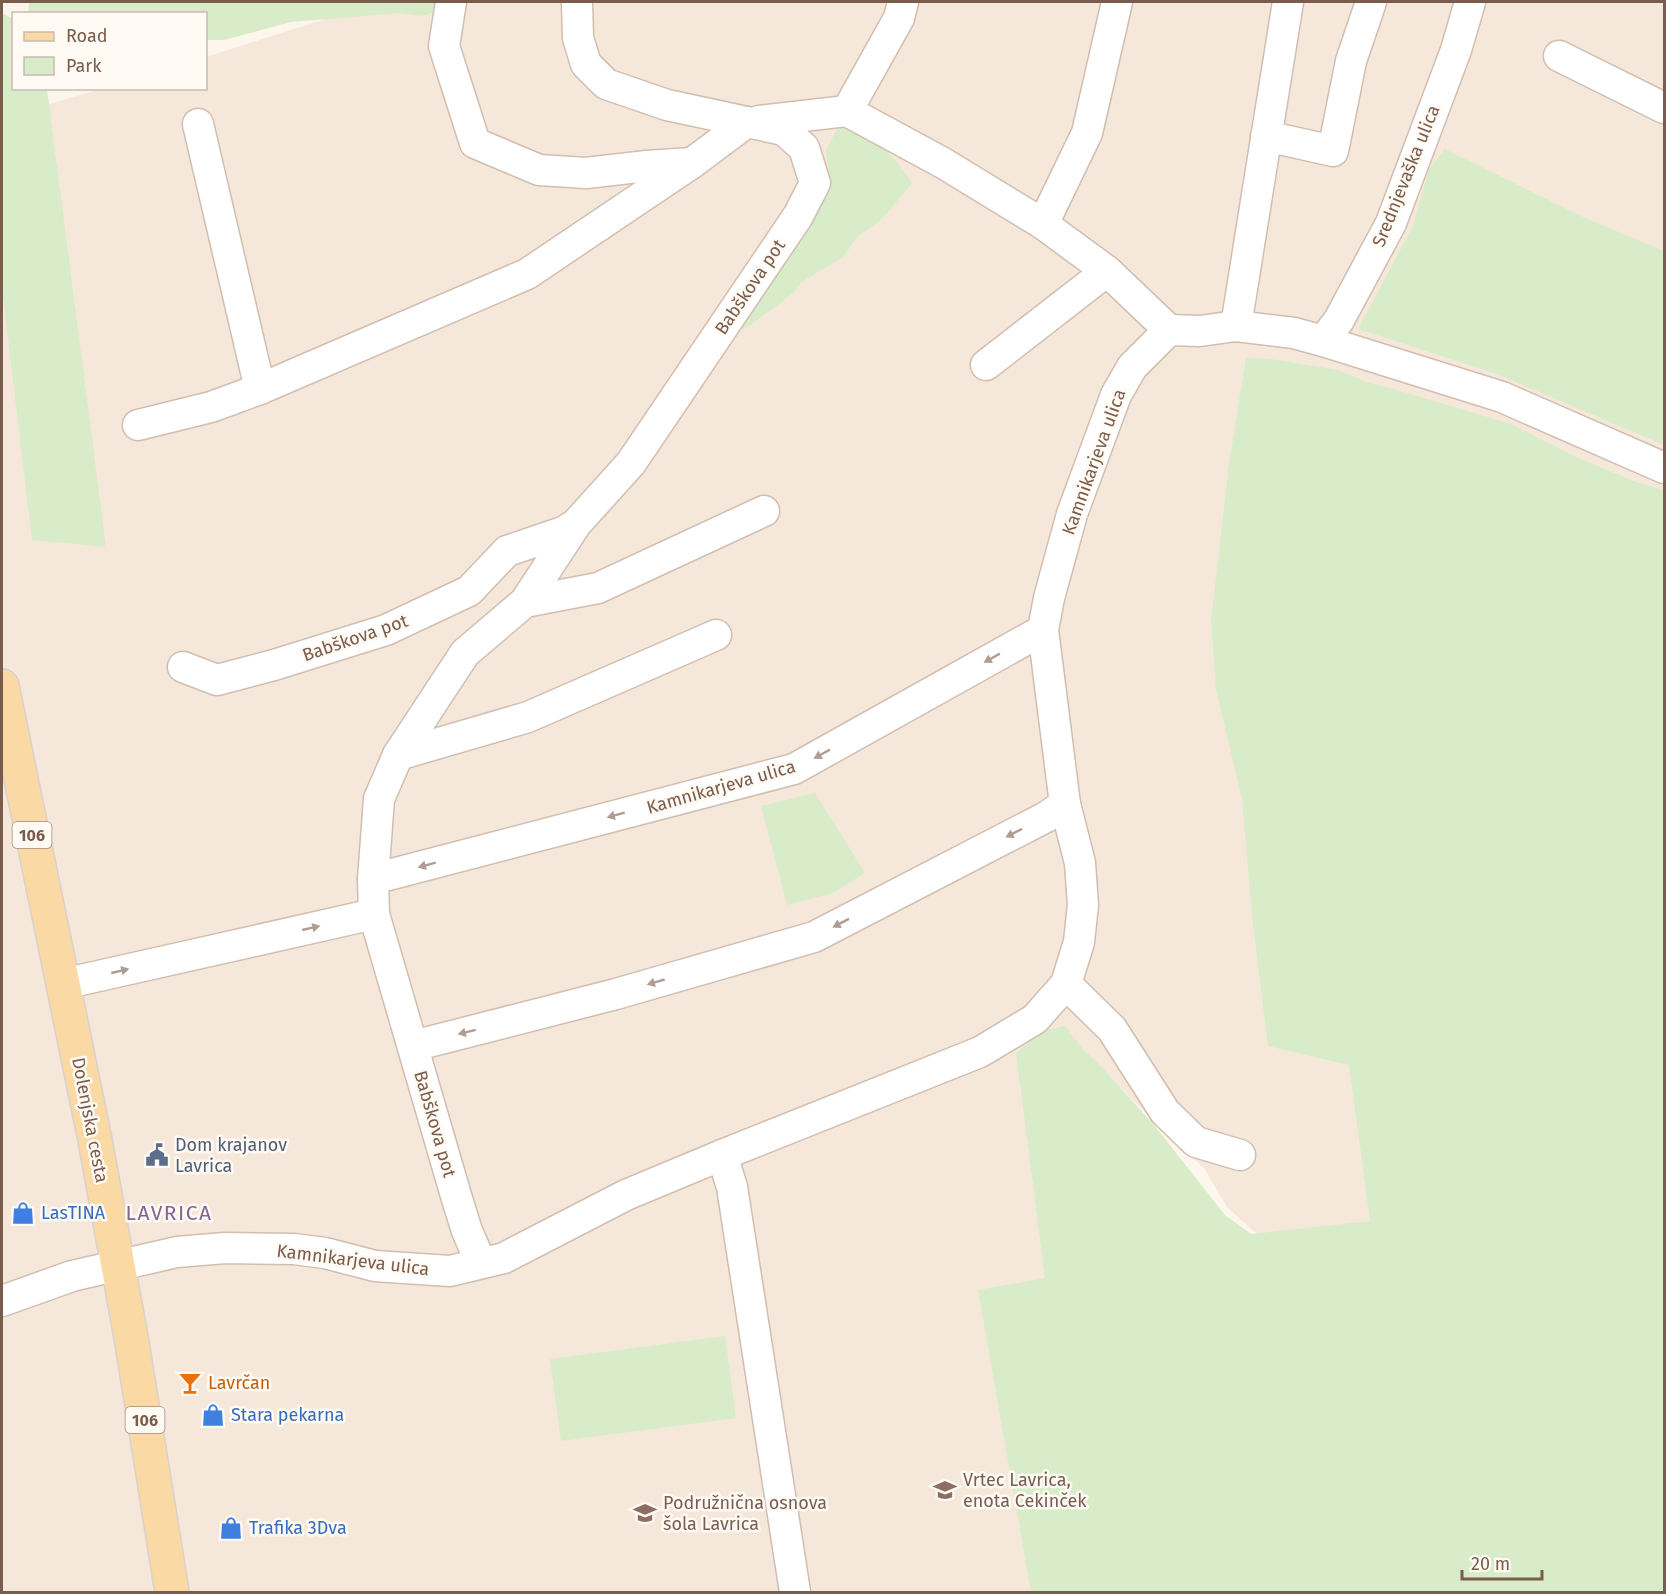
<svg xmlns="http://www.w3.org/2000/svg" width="1666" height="1594" font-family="'Fira Sans',sans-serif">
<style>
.residential{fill:#f5e8da}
.green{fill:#d8ecc9}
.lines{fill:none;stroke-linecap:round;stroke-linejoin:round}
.street-casing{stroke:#d1beb0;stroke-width:33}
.primary-casing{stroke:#dad1cd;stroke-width:36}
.street{stroke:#fff;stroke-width:30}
.primary{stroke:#fbd9a5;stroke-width:33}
.oneway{fill:#af9d94}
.labels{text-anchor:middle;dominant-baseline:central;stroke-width:5;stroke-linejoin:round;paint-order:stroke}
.shield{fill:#fffaf3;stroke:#a28b7f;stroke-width:1.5}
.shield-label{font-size:16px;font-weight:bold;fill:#7a5c4d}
.street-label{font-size:18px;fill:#7a5c4d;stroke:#fffaf3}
.service-label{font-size:18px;fill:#4e5e75;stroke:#fffaf3;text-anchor:start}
.shop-label{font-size:18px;fill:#366cbe;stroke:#fffaf3;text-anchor:start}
.food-label{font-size:18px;fill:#c56008;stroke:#fffaf3;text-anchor:start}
.education-label{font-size:18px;fill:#785e54;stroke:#fffaf3;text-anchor:start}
.quarter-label{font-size:21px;letter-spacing:1.5px;fill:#846695;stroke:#fffaf3}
</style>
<rect width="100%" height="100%" fill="#fdf6ec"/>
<polygon class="residential" points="378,2 1664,2 1664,571 1364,1044 1382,1230 1262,1239 1227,1207 1204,1168 1170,1138 1082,1048 1121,1592 2,1592 2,118 100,89 206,88 206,57"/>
<g class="green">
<polygon points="29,2 441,2 437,11 422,16 399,13 291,22 224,40 206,40 206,14 28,14"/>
<polygon points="2,13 13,19 14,88 47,89 106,547 32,540 2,288"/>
<polygon points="847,111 898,163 912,183 881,220 858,236 843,257 803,281 792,294 748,327 737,331 831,188 826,150"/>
<polygon points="1445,149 1583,217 1664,251 1664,445 1497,374 1358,329 1413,226 1429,169"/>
<polygon points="1246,358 1271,359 1338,370 1369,383 1394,389 1511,424 1576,457 1636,482 1664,490 1664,1592 1031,1592 978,1290 1045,1278 1016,1053 1044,1030 1065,1026 1082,1048 1100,1065 1154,1125 1225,1215 1251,1234 1370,1221 1349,1065 1268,1046 1252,916 1242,799 1216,689 1211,621 1229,464"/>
<polygon points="815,793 865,873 833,893 787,905 761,806"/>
<polygon points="725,1336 736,1418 561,1441 550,1359"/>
</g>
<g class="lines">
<g class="street-casing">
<g id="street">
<polyline points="451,2 444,46 475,143 539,170 586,173 647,166 692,163"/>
<polyline points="1559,56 1664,108"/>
<polyline points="847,111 899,18 903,2"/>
<polyline points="759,121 847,111 943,163 1043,224 1107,271 1169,330"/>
<polyline points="198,124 260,389"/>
<polyline points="1266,136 1333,151 1351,61 1371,2"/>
<polyline points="1043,224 1087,133 1117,2"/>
<polyline points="1236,326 1288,2"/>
<polyline points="1169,330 1200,331 1236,326 1294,333 1323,341 1502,397 1664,468"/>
<polyline points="1323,341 1339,320 1391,223 1456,50 1470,2"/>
<polyline points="986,365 1107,271"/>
<polyline points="138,425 211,407 260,389 527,274 692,163 747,122"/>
<polyline points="525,602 598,588 764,511"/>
<polyline points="183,667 217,680 274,665 386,630 469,591 507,551 563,532 576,524"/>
<polyline points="398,755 528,717 716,635"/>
<polyline points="373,879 794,769 1043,630"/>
<polyline points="63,984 374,914"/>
<polyline points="1066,984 1112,1029 1165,1112 1196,1142 1240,1155"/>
<polyline points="413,1046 616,994 814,937 1046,817 1065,804"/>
<polyline points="722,1155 732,1187 795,1592"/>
<polyline points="481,1263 467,1231 457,1199 374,914 373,879 379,799 398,755 465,653 525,602 576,524 631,463 798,216 815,183 804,148 784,130 667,105 606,84 586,64 578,38 577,2"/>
<polyline points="2,1301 72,1276 177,1252 225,1248 294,1249 325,1253 375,1266 450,1271 504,1258 626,1195 722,1155 980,1052 1035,1019 1066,984 1079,942 1083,905 1080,863 1065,804 1043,630 1049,598 1072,514 1116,395 1132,367 1169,330"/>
</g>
</g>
<g class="primary-casing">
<polyline id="primary" points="2,686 95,1140 131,1337 172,1592"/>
</g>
<use href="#street" class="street"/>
<use href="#primary" class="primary"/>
</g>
<defs><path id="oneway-solid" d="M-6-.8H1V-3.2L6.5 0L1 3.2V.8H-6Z" transform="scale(1.5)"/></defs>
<g class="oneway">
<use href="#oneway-solid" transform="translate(992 658) rotate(151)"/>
<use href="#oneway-solid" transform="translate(822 754) rotate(151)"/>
<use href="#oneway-solid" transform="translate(616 815) rotate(165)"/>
<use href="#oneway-solid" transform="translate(1014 833) rotate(153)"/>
<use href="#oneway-solid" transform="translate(427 865) rotate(165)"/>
<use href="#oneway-solid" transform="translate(841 923) rotate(153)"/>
<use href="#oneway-solid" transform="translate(311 928) rotate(-13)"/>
<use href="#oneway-solid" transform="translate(120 971) rotate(-13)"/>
<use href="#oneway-solid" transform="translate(656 982) rotate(164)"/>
<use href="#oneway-solid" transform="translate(467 1032) rotate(166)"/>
</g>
<defs>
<g id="civic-bare" transform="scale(1.8)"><path d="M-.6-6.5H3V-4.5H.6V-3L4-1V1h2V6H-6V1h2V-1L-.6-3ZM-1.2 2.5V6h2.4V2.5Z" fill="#5c6f8a" stroke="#fffaf3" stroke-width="2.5" paint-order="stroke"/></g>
<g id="shop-bare" transform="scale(1.8)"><path d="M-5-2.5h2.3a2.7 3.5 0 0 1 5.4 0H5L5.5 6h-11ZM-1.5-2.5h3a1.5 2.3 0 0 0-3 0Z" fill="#3f7fe0" stroke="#fffaf3" stroke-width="2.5" paint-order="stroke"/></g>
<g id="bar-bare" transform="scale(1.8)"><path d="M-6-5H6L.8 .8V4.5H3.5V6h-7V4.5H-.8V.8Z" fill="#e8710a" stroke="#fffaf3" stroke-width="2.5" paint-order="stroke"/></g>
<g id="school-bare" transform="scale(1.8)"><path d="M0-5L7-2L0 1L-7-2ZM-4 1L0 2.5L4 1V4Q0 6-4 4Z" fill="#8d6e63" stroke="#fffaf3" stroke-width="2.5" paint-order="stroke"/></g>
</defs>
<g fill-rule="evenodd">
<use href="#civic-bare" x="157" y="1155"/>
<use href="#shop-bare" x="23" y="1213"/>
<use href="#bar-bare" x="190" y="1383"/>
<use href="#shop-bare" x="213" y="1415"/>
<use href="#school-bare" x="945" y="1490"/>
<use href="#school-bare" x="645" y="1513"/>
<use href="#shop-bare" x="231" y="1528"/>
</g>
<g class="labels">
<g class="shield">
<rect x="12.5" y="822" width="39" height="26" rx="4.5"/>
<rect x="125.5" y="1407" width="39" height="26" rx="4.5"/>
</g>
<g class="shield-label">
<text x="32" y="835">106</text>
<text x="145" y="1420">106</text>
</g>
<g class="street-label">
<text transform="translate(1406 176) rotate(-68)">Srednjevaška ulica</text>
<text transform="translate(750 287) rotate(-56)">Babškova pot</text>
<text transform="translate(1094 462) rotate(-70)">Kamnikarjeva ulica</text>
<text transform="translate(355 638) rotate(-19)">Babškova pot</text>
<text transform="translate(721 787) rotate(-16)">Kamnikarjeva ulica</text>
<text transform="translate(90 1120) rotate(79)">Dolenjska cesta</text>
<text transform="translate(435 1124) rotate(74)">Babškova pot</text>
<text transform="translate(353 1260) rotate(7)">Kamnikarjeva ulica</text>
</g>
<g class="service-label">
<text x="175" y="1145">Dom krajanov<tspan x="175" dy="21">Lavrica</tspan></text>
</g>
<g class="shop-label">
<text x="41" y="1213">LasTINA</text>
<text x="231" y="1415">Stara pekarna</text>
<text x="249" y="1528">Trafika 3Dva</text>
</g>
<g class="food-label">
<text x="208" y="1383">Lavrčan</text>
</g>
<g class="education-label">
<text x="963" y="1480">Vrtec Lavrica,<tspan x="963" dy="21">enota Cekinček</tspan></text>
<text x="663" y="1503">Podružnična osnova<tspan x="663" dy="21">šola Lavrica</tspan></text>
</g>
<g class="quarter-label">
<text x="169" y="1213">LAVRICA</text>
</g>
</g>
<rect width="1666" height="1594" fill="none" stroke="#7a5c4d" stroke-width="6"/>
<rect x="12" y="12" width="195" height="78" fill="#fffaf3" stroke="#cabbb1" stroke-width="1.5"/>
<rect x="24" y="32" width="30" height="9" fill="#fbd9a5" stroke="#cabbb1" stroke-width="1.5"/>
<text x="66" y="42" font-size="18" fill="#7a5c4d">Road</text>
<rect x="24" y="57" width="30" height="18" fill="#d8ecc9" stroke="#cabbb1" stroke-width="1.5"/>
<text x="66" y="72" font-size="18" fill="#7a5c4d">Park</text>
<path d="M1462 1570v9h80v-9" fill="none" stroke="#7a5c4d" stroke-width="3"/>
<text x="1471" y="1570" font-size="18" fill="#7a5c4d" stroke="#fffaf3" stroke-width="4.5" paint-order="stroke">20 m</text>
</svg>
